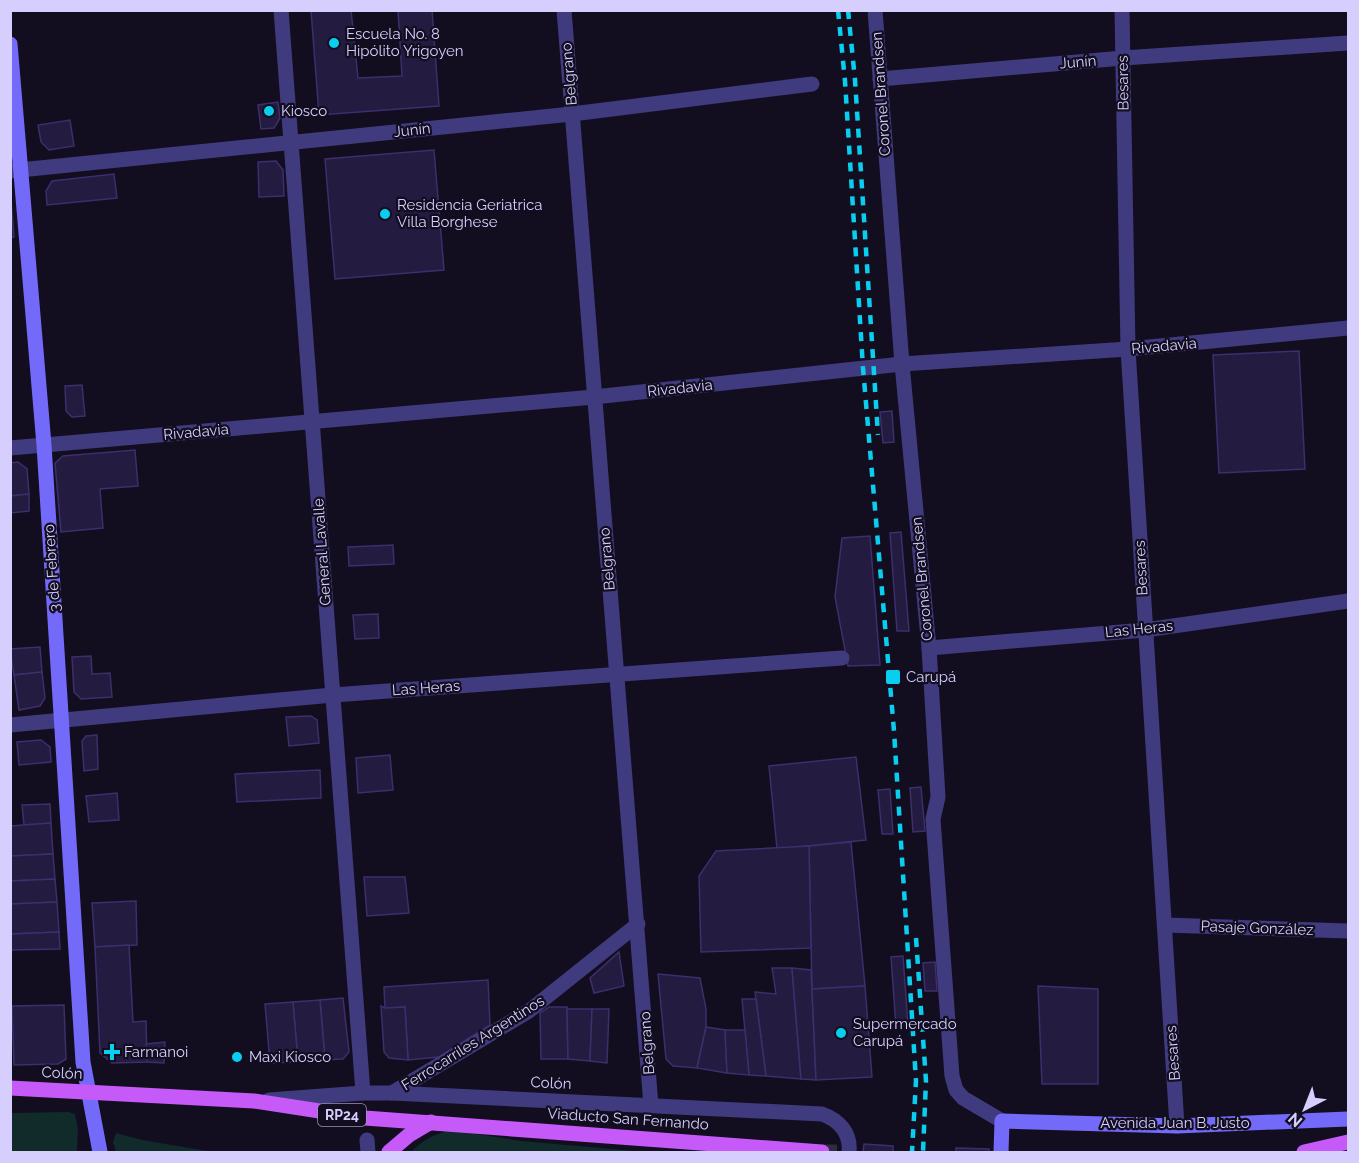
<svg xmlns="http://www.w3.org/2000/svg" width="1359" height="1163" font-family="Raleway,sans-serif">
<style>
.green{fill:#112a2a}
.building{fill:#241b40;stroke:#3d2e6c;stroke-width:1.5}
.lines{fill:none;stroke-linecap:round;stroke-linejoin:round}
.primary-tunnel{stroke:#2f2b41;stroke-width:15;stroke-dasharray:15 8;stroke-linecap:butt}
.street{stroke:#403b7e;stroke-width:15}
.secondary{stroke:#746af9;stroke-width:15}
.primary{stroke:#c55af9;stroke-width:15}
.rail{stroke:#09ceef;stroke-width:4.5;stroke-dasharray:9 8;stroke-linecap:butt}
.poi-dot{fill:#09ceef;stroke:#120e20;stroke-width:2}
.labels{text-anchor:middle;dominant-baseline:central;stroke-width:4.5;stroke-linejoin:round;paint-order:stroke}
.shield{fill:#120e20;stroke:#9b95bb;stroke-width:1.5}
.shield-label{font-size:14px;font-weight:bold;fill:#d6cffd}
.poi-label{font-size:15px;fill:#d6cffd;stroke:#120e20;text-anchor:start}
.street-label{font-size:15px;fill:#d6cffd;stroke:#120e20}
</style>
<rect width="100%" height="100%" fill="#120e20"/>
<g class="green">
<polygon points="68,1112 75,1114 78,1130 77,1152 11,1152 11,1113"/>
<path d="M 452,1130 L 521,1141 L 635,1151 L 411,1152 C 423,1140 434,1134 452,1130 Z"/>
<polygon points="116,1133 142,1140 214,1152 116,1152 113,1142"/>
</g>
<g class="building">
<polygon points="311,10 351,10 358,78 402,76 398,10 432,10 439,106 319,115"/>
<polygon points="278,102 280,118 274,128 261,129 258,105"/>
<polygon points="70,120 74,146 49,150 41,142 38,125"/>
<polygon points="434,150 444,270 335,279 325,159"/>
<polygon points="276,161 283,170 284,196 259,197 258,162"/>
<polygon points="114,174 117,198 47,205 46,191 52,181"/>
<polygon points="10,188 14,237 10,238"/>
<polygon points="1299,351 1305,469 1219,473 1213,355"/>
<polygon points="82,385 85,416 72,417 66,411 65,386"/>
<polygon points="892,411 894,442 883,443 880,412"/>
<polygon points="135,450 138,486 100,489 103,528 61,532 55,463 63,456"/>
<polygon points="18,462 27,469 29,494 10,496 10,463"/>
<polygon points="29,494 29,511 10,513 10,496"/>
<polygon points="901,532 909,631 897,631 890,533"/>
<polygon points="870,536 880,665 848,666 835,597 842,538"/>
<polygon points="393,545 394,564 349,566 348,547"/>
<polygon points="378,614 379,638 355,639 353,615"/>
<polygon points="40,647 42,672 14,675 10,649"/>
<polygon points="91,656 92,674 110,673 112,697 81,699 74,692 72,657"/>
<polygon points="42,672 45,698 40,706 19,710 14,675"/>
<polygon points="311,716 317,720 319,743 289,746 286,717"/>
<polygon points="97,735 98,769 84,771 82,741 86,736"/>
<polygon points="41,740 50,747 51,762 19,765 17,742"/>
<polygon points="390,755 393,790 358,793 356,758"/>
<polygon points="856,757 866,840 777,849 769,766"/>
<polygon points="320,770 321,798 237,802 235,774"/>
<polygon points="921,787 925,831 913,832 910,788"/>
<polygon points="890,789 893,834 882,834 878,790"/>
<polygon points="117,793 119,820 89,822 86,796"/>
<polygon points="50,804 51,823 24,825 22,805"/>
<polygon points="51,823 53,854 10,856 10,826"/>
<polygon points="851,842 865,986 812,989 809,846"/>
<polygon points="809,846 811,948 701,952 699,876 716,851"/>
<polygon points="53,854 55,879 10,881 10,856"/>
<polygon points="364,877 405,877 409,913 367,916"/>
<polygon points="55,879 57,902 10,904 10,881"/>
<polygon points="136,901 137,945 95,947 92,903"/>
<polygon points="57,902 59,932 10,934 10,904"/>
<polygon points="59,932 60,949 10,950 10,934"/>
<polygon points="129,945 133,1022 146,1021 147,1062 112,1063 100,1053 95,947"/>
<polygon points="619,952 624,986 594,993 590,978"/>
<polygon points="903,956 908,1026 896,1027 891,957"/>
<polygon points="935,962 937,991 925,991 923,963"/>
<polygon points="772,968 792,968 801,1079 766,1076 755,992 776,994"/>
<polygon points="792,968 811,970 816,1080 801,1079"/>
<polygon points="658,974 700,978 706,1009 706,1027 697,1068 673,1066 666,1059"/>
<polygon points="488,980 490,1025 439,1057 408,1060 405,1007 385,1008 384,987"/>
<polygon points="865,986 872,1077 816,1080 812,989"/>
<polygon points="1038,986 1098,989 1098,1084 1042,1084"/>
<polygon points="343,998 349,1052 343,1059 325,1060 320,1000"/>
<polygon points="742,999 756,999 766,1076 749,1075"/>
<polygon points="320,1000 325,1060 298,1062 293,1002"/>
<polygon points="293,1002 298,1062 270,1063 265,1004"/>
<polygon points="64,1005 66,1059 58,1064 14,1065 12,1006"/>
<polygon points="381,1006 385,1008 405,1007 408,1060 389,1058 384,1052"/>
<polygon points="549,1007 567,1007 568,1059 541,1059 540,1013"/>
<polygon points="567,1009 592,1009 590,1061 568,1059"/>
<polygon points="592,1009 609,1009 607,1063 590,1061"/>
<polygon points="706,1027 725,1030 727,1073 697,1068"/>
<polygon points="725,1030 745,1030 749,1075 727,1073"/>
<polygon points="165,1042 164,1063 147,1062 146,1044"/>
<polygon points="864,1144 893,1146 893,1152 863,1152"/>
<polygon points="956,1148 989,1149 989,1152 956,1152"/>
</g>
<g class="lines">
<polyline class="primary-tunnel" points="822,1152 839,1152"/>
<g class="street">
<polyline points="281,10 363,1093"/>
<polyline points="564,10 651,1106"/>
<polyline points="875,10 902,364 929,648 938,797 933,819 952,1076 956,1090 963,1098 1002,1121"/>
<polyline points="1122,10 1128,349 1177,1126"/>
<polyline points="880,79 1123,58 1348,43"/>
<polyline points="10,171 572,114 812,84"/>
<polyline points="10,448 594,397 902,364 1128,349 1348,328"/>
<polyline points="929,648 1145,630 1348,601"/>
<polyline points="10,725 333,695 842,658"/>
<polyline points="1165,925 1348,931"/>
<polyline points="392,1093 529,1011 638,924"/>
<path d="M 269,1100 L 363,1093 L 392,1093 L 822,1114 C 839,1120 851,1133 849,1152"/>
<polyline points="367,1140 368,1152"/>
</g>
<g class="secondary">
<polyline points="10,44 44,445 83,1062 100,1152"/>
<polyline points="1001,1152 1002,1121 1177,1126 1348,1119"/>
</g>
<g class="primary">
<polyline points="10,1088 254,1101 365,1118 822,1152"/>
<polyline points="389,1152 409,1135 431,1122"/>
<polyline points="1304,1152 1348,1142"/>
</g>
<g class="rail">
<polyline points="838,10 845,81 863,368 894,731 916,1081 912,1152"/>
<polyline points="848,10 855,80 878,435"/>
<polyline points="916,938 926,1081 923,1152"/>
</g>
</g>
<g class="poi-dot">
<circle cx="334" cy="43" r="6"/>
<circle cx="269" cy="111" r="6"/>
<circle cx="385" cy="214" r="6"/>
<rect x="885" y="669" width="16" height="16" rx="3"/>
<circle cx="841" cy="1033" r="6"/>
<path d="M109 1043h6v6h6v6h-6v6h-6v-6h-6v-6h6z"/>
<circle cx="237" cy="1057" r="6"/>
</g>
<g class="labels">
<rect class="shield" x="318" y="1104" width="48" height="22" rx="4.5"/>
<g class="shield-label">
<text x="342" y="1115">RP24</text>
</g>
<g class="poi-label">
<text x="346" y="34">Escuela No. 8<tspan x="346" dy="17">Hipólito Yrigoyen</tspan></text>
<text x="281" y="111">Kiosco</text>
<text x="397" y="205">Residencia Geriatrica<tspan x="397" dy="17">Villa Borghese</tspan></text>
<text x="906" y="677">Carupá</text>
<text x="853" y="1024">Supermercado<tspan x="853" dy="17">Carupá</tspan></text>
<text x="124" y="1052">Farmanoi</text>
<text x="249" y="1057">Maxi Kiosco</text>
</g>
<g class="street-label">
<text transform="translate(1078 62) rotate(-5)">Junín</text>
<text transform="translate(569 74) rotate(-95)">Belgrano</text>
<text transform="translate(1123 83) rotate(-91)">Besares</text>
<text transform="translate(881 94) rotate(-94)">Coronel Brandsen</text>
<text transform="translate(412 130) rotate(-6)">Junín</text>
<text transform="translate(1164 346) rotate(-5)">Rivadavia</text>
<text transform="translate(680 388) rotate(-6)">Rivadavia</text>
<text transform="translate(196 432) rotate(-5)">Rivadavia</text>
<text transform="translate(322 552) rotate(-94)">General Lavalle</text>
<text transform="translate(607 559) rotate(-95)">Belgrano</text>
<text transform="translate(52 568) rotate(-94)">3 de Febrero</text>
<text transform="translate(1141 568) rotate(-93)">Besares</text>
<text transform="translate(922 579) rotate(-95)">Coronel Brandsen</text>
<text transform="translate(1139 629) rotate(-6)">Las Heras</text>
<text transform="translate(426 688) rotate(-4)">Las Heras</text>
<text transform="translate(1257 928) rotate(2)">Pasaje González</text>
<text transform="translate(473 1043) rotate(-32)">Ferrocarriles Argentinos</text>
<text transform="translate(647 1043) rotate(-94)">Belgrano</text>
<text transform="translate(1173 1053) rotate(-94)">Besares</text>
<text transform="translate(62 1073) rotate(3)">Colón</text>
<text transform="translate(551 1083) rotate(3)">Colón</text>
<text transform="translate(628 1119) rotate(4)">Viaducto San Fernando</text>
<text x="1175" y="1123">Avenida Juan B. Justo</text>
</g>
</g>
<rect width="1359" height="1163" fill="none" stroke="#d6cffd" stroke-width="24"/>
<g transform="translate(1305 1109) rotate(222)" stroke="#120e20" stroke-width="4.5" paint-order="stroke">
<path d="M0-4.5L10 22L0 15L-10 22Z" fill="#d6cffd"/>
<text y="-9" font-size="16" font-weight="bold" text-anchor="middle" fill="#d6cffd">N</text>
</g>
</svg>
